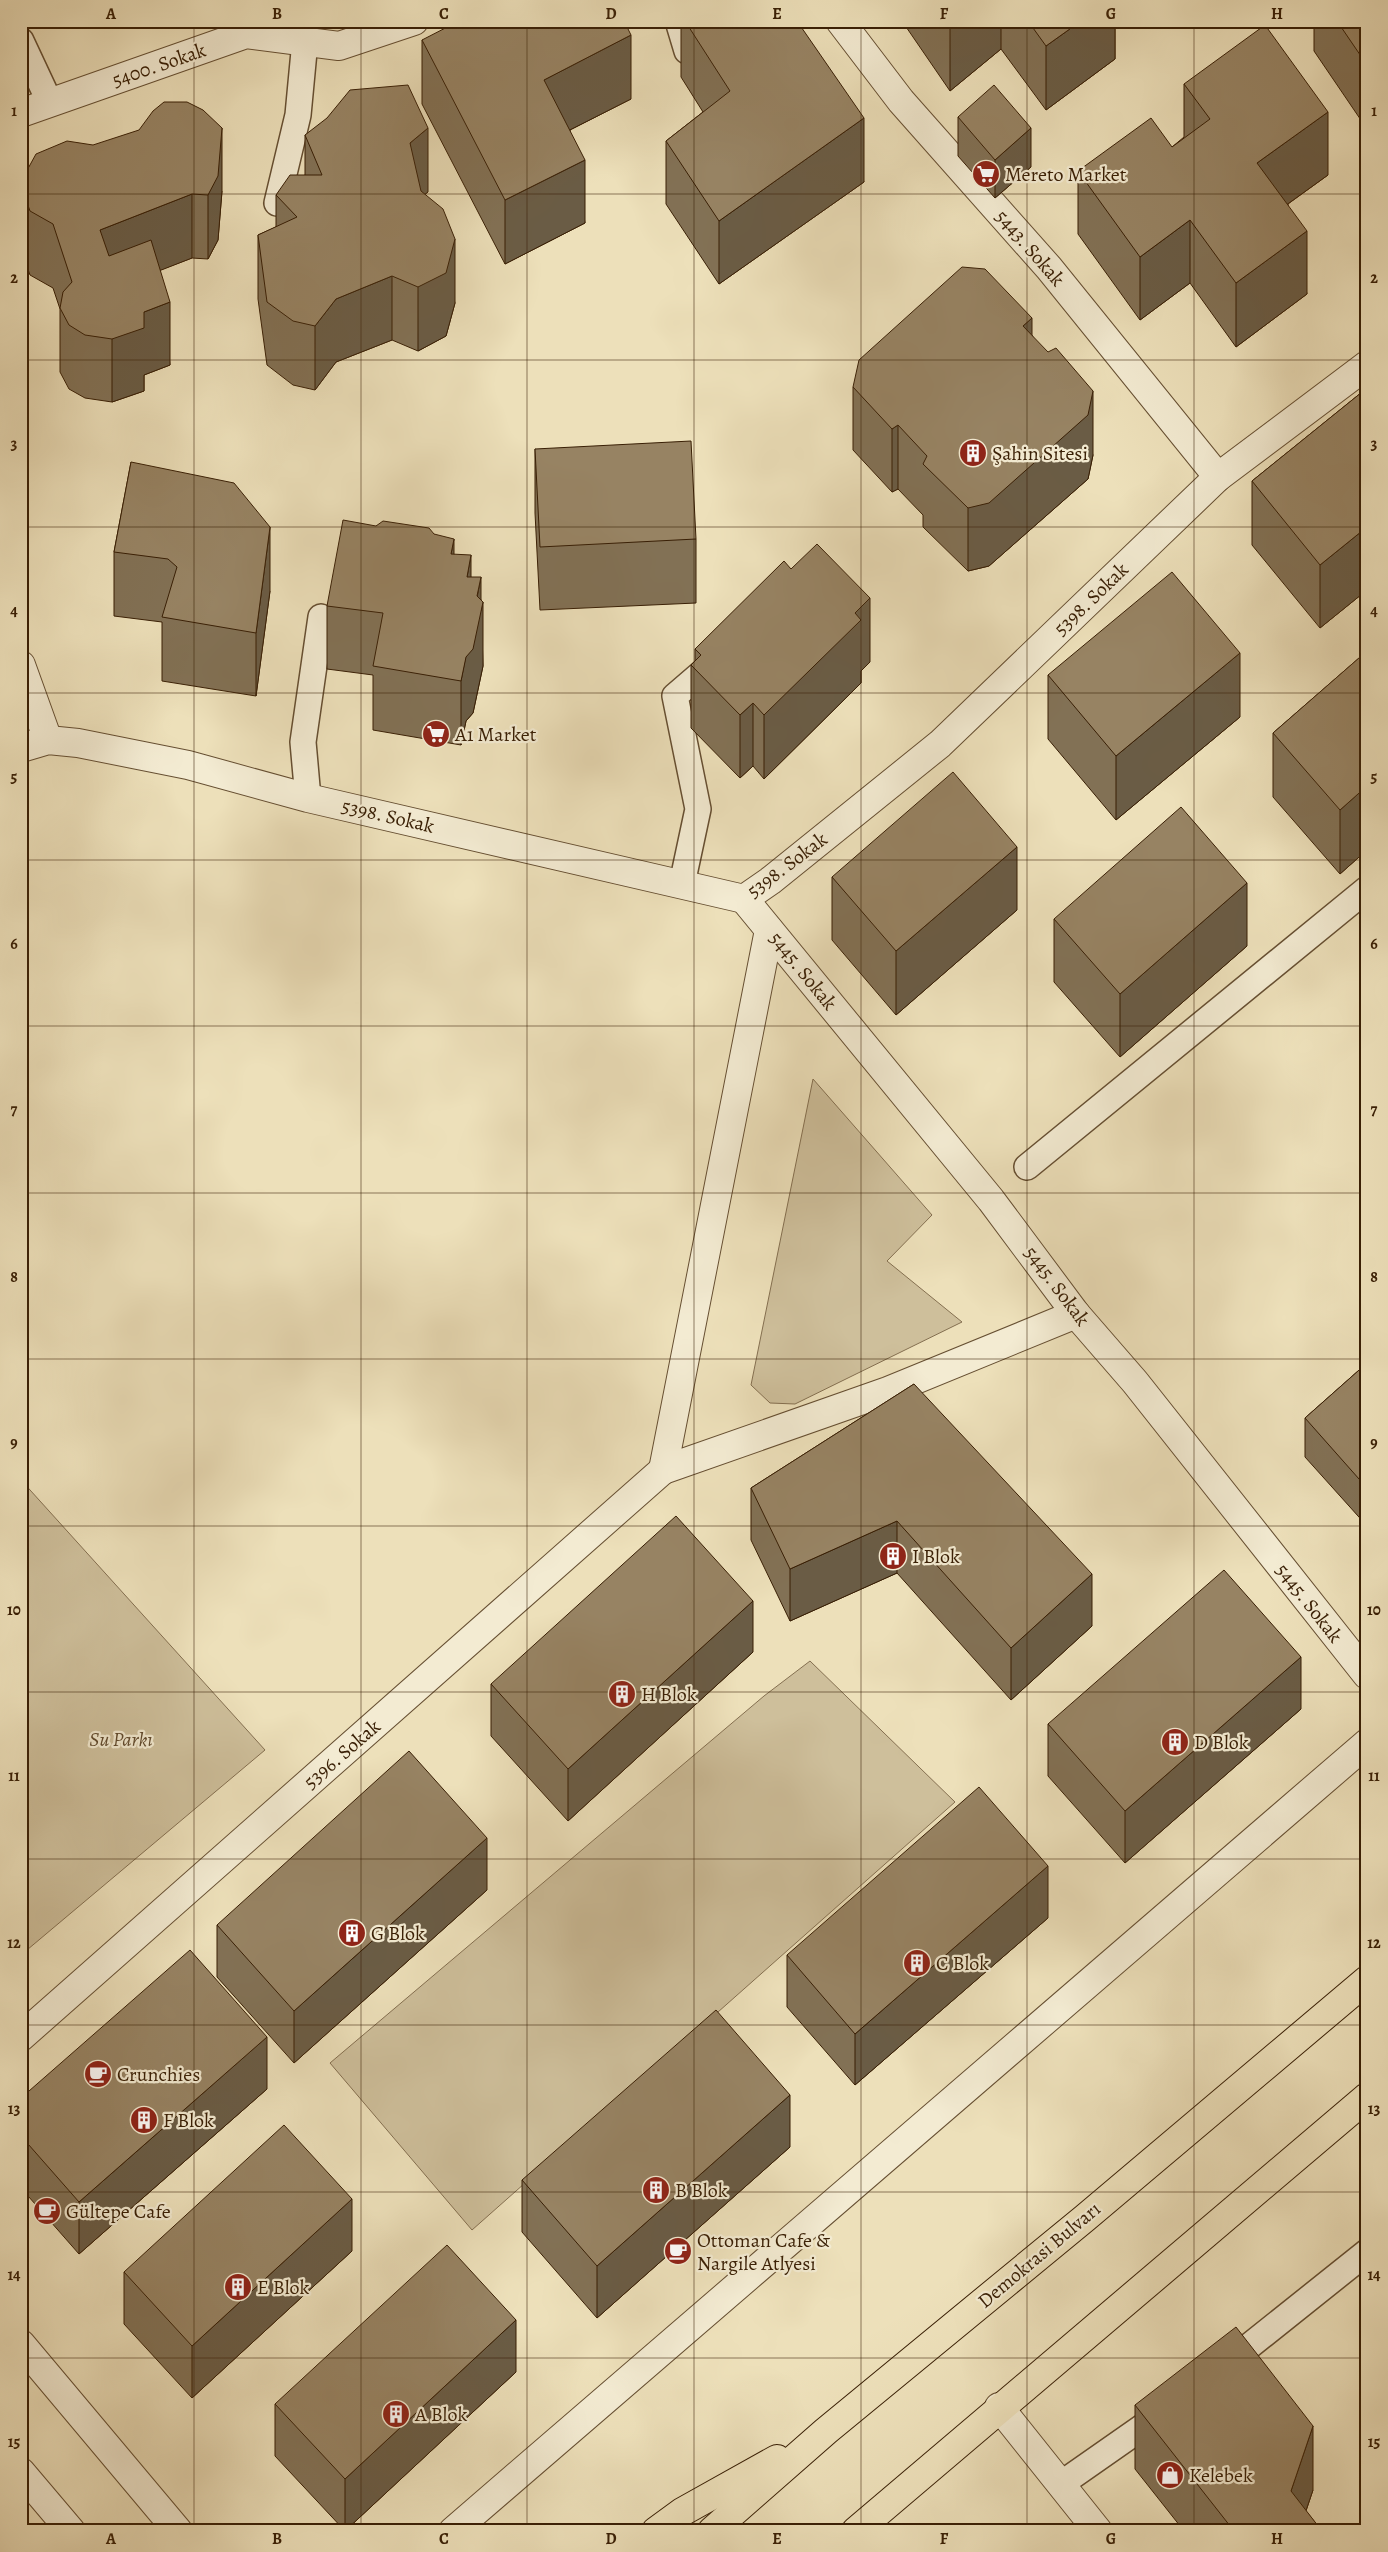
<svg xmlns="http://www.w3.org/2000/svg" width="1388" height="2552" font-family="Alegreya,serif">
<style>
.green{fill:#cebf9b;stroke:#846f50}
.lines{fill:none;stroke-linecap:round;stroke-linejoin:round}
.service-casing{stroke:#664f32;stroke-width:28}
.minor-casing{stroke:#664f32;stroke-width:30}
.tertiary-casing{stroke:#664f32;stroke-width:30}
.trunk-casing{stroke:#391f05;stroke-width:30}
.service{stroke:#f3ebd2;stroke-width:25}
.minor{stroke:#f3ebd2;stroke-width:28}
.tertiary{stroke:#f3ebd2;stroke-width:28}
.trunk{stroke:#ede0ba;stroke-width:28}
.wall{fill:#827155;stroke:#391f05}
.shaded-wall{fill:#6a5c45;stroke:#391f05}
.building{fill:#978363;stroke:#391f05}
.grid{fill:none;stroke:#391f05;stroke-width:1;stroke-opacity:0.55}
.labels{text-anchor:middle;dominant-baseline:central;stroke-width:4.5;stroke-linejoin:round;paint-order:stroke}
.street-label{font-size:20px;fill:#391f05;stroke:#f3ebd2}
.poi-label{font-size:20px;fill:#391f05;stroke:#f3ebd2;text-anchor:start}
.park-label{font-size:20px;font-style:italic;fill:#5e472a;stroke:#f3ebd2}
.neatline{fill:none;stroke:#391f05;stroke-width:2}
.grid-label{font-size:16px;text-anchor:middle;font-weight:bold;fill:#391f05}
</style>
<rect width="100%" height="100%" fill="#ede0ba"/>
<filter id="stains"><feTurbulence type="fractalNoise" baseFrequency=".004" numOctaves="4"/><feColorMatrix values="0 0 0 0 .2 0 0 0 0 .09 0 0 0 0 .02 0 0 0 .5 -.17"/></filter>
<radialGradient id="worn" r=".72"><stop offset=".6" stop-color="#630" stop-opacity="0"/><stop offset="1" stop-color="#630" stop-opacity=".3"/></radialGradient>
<g class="green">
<polygon points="813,1079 932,1215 887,1261 962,1322 795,1404 770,1403 751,1385"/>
<polygon points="21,1480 265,1750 21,1955"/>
<polygon points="810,1661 955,1802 472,2230 330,2063 764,1696"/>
</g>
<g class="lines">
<g class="service-casing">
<g id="service">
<polyline points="678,21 687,51"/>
<polyline points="21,41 50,103"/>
<polyline points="277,203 298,115 305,41"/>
<polyline points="308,798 303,742 321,617"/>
<polyline points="682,884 698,809 675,696 711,665"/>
<polyline points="1027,1167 1367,889"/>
<polyline points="1223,2367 1367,2252"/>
<polyline points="1061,2484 1164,2412"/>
</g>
</g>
<g class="minor-casing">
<g id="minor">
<polyline points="840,21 901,101 1049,268 1218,477"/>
<polyline points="21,113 246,34 339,46 414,21"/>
<polyline points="21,665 48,740"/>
<polyline points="21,748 48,740 78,743 188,765 308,798 744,899 770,881 940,744 1218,477 1367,365"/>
<polyline points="744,899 991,1200 1076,1314 1135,1382 1367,1675"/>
<polyline points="769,930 663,1470 888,1391 1076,1314"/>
<polyline points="21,2037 663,1470"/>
<polyline points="21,2344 178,2531"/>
<polyline points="21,2472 71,2531"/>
<polyline points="453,2531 1367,1743"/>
</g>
</g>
<g class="tertiary-casing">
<polyline id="tertiary" points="999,2407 1098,2531"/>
</g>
<g class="trunk-casing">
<g id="trunk">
<polyline points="656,2531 682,2512 777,2459"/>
<polyline points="712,2531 826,2431 1085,2218 1367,1980"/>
<polyline points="856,2531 1367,2097"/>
</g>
</g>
<use href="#service" class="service"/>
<use href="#minor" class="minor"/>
<use href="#tertiary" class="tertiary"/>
<use href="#trunk" class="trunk"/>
</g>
<g class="wall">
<polygon points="681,21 797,21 864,182 719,284 666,204 666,141 703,112 681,77"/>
<polygon points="902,21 1115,21 1115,59 1046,110 1001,49 950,91"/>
<polygon points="1314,21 1367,21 1367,129 1314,51"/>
<polygon points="422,40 631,99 570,130 585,223 505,264 422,104"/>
<polygon points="1184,84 1328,175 1288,204 1307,294 1236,347 1190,283 1140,320 1078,234 1078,171 1172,147 1184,137"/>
<polygon points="958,117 1031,167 995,198 958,156"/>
<polygon points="305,135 428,192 425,194 455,303 446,336 418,351 392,340 336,362 315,390 293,385 267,365 258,299 258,235 276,227 276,195 305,175"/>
<polygon points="222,191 218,240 208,259 192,258 160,270 170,365 144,375 144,391 112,402 85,398 69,389 60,372 60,309 53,288 30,275 24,258 24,194"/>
<polygon points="1032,335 1093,455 1088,479 989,566 968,571 923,527 923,515 898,489 892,492 853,450 853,387"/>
<polygon points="1367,388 1367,590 1320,628 1252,545 1252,481"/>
<polygon points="535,449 696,539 696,603 540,610 535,513"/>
<polygon points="131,462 270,591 256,696 162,681 162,622 114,616 114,552"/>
<polygon points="376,526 434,534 454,554 471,577 481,600 483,666 473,713 466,721 461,745 373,730 373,675 327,669 327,606"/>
<polygon points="695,649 870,662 861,671 861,683 764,779 753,766 740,778 691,728 691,665 695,661"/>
<polygon points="1367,651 1367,850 1340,874 1273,797 1273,733"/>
<polygon points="1048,675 1240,717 1116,820 1048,739"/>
<polygon points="832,877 1017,910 896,1015 832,940"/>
<polygon points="1054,919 1247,946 1120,1057 1054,982"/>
<polygon points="1367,1363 1367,1526 1305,1457 1305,1418"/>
<polygon points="914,1384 1092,1626 1011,1700 897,1573 790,1621 751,1540 751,1488"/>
<polygon points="753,1652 568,1821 491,1736 491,1684"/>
<polygon points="1301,1709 1125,1863 1048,1776 1048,1724"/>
<polygon points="487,1890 294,2063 217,1977 217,1925"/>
<polygon points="1048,1918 855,2085 787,2007 787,1955"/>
<polygon points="267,2089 79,2254 21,2188 21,2098"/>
<polygon points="790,2147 597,2318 522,2232 522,2180"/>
<polygon points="352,2251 192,2398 124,2324 124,2272"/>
<polygon points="516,2372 345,2531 275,2456 275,2404"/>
<polygon points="1135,2405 1313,2490 1306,2511 1322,2531 1184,2531 1135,2469"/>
</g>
<g class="shaded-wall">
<polygon points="957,21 1001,21 1001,49 950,91 950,27"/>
<polygon points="1081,21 1115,21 1115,59 1046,110 1046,46"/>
<polygon points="631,35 631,99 544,143 544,80"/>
<polygon points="1328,112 1328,175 1257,226 1257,163"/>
<polygon points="864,118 864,182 719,284 719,221"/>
<polygon points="222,128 222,191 218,240 208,259 208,195"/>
<polygon points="428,128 428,192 410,206 410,143"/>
<polygon points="1031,128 1031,167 995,198 995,160"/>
<polygon points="585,160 585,223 505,264 505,200"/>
<polygon points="192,194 192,258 100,294 100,230"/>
<polygon points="1190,220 1190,283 1140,320 1140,257"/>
<polygon points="1307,231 1307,294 1236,347 1236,283"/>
<polygon points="455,239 455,303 446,336 418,351 418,287"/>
<polygon points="392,276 392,340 336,362 315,390 315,326 336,299"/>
<polygon points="170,302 170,365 144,375 144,391 112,402 112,339 144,312"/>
<polygon points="1032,318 1032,381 1023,326"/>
<polygon points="1093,391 1093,455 1088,479 989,566 968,571 968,508"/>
<polygon points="898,425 898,489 892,492 892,429"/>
<polygon points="270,527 270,591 256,696 256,633"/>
<polygon points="1367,527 1367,590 1320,628 1320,565"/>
<polygon points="454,539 454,602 451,554"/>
<polygon points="471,555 471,618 467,577"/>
<polygon points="481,577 481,611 483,602 483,666 473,713 466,721 461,745 461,681"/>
<polygon points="870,598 870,662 861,671 861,683 764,779 764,715 855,613"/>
<polygon points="1240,653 1240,717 1116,820 1116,756"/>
<polygon points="753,703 753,766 740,778 740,715"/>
<polygon points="1367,786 1367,850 1340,874 1340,810"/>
<polygon points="1017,847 1017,910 896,1015 896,951"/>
<polygon points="1247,883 1247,946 1120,1057 1120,994"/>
<polygon points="897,1521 897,1573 790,1621 790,1569"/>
<polygon points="1092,1574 1092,1626 1011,1700 1011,1648"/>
<polygon points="753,1601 753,1652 568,1821 568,1769"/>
<polygon points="1301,1657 1301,1709 1125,1863 1125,1811"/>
<polygon points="487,1838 487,1890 294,2063 294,2011"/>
<polygon points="1048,1866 1048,1918 855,2085 855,2034"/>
<polygon points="267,2037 267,2089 79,2254 79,2202"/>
<polygon points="790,2095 790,2147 597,2318 597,2266"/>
<polygon points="352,2199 352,2251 192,2398 192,2346"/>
<polygon points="516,2320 516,2372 345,2531 345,2479"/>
<polygon points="1313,2426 1313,2490 1299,2531 1291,2491"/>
</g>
<g class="building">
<polygon points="459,21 624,21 631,35 544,80 585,160 505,200 422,40"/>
<polygon points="685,21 797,21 864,118 719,221 666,141 730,91"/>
<polygon points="946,21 957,21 950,27"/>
<polygon points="1028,21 1081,21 1046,46"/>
<polygon points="1337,21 1367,21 1367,65"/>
<polygon points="1265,25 1328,112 1257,163 1307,231 1236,283 1190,220 1140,257 1078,171 1151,118 1172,147 1210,119 1184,84"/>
<polygon points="408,85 428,128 410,143 421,191 443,209 455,239 446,273 418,287 392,276 336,299 315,326 293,321 267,302 258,235 297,217 276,195 290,175 322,175 305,135 327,118 350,90"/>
<polygon points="994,85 1031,128 995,160 958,117"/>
<polygon points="164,102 187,102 203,110 222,128 218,176 208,195 192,194 100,230 109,256 151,240 170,302 144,312 144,328 112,339 85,335 69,325 60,308 63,292 72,282 53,224 30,211 24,194 25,174 36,154 67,141 93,145 139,130 153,111"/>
<polygon points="962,267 985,269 1032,318 1023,326 1048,352 1056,348 1093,391 1088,415 989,503 968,508 923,464 927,456 898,425 892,429 853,387 859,360"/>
<polygon points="1367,388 1367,527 1320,565 1252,481"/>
<polygon points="691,441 696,539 540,547 535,449"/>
<polygon points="131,462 234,483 270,527 256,633 162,617 177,567 168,559 114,552"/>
<polygon points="343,520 376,526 383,521 429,528 434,534 454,539 451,554 471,555 467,577 481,577 477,596 483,602 473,649 466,657 461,681 373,666 383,613 327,606"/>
<polygon points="817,544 870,598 855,613 861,620 764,715 753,703 740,715 691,665 701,655 695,649 784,561 791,569"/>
<polygon points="1172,572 1240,653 1116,756 1048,675"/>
<polygon points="1367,651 1367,786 1340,810 1273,733"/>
<polygon points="953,772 1017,847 896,951 832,877"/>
<polygon points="1181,807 1247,883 1120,994 1054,919"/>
<polygon points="1367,1363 1367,1488 1305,1418"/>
<polygon points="914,1384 1092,1574 1011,1648 897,1521 790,1569 751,1488"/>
<polygon points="676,1516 753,1601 568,1769 491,1684"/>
<polygon points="1224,1570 1301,1657 1125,1811 1048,1724"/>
<polygon points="409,1751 487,1838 294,2011 217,1925"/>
<polygon points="979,1787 1048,1866 855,2034 787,1955"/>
<polygon points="190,1950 267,2037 79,2202 21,2136 21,2098"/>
<polygon points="716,2010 790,2095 597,2266 522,2180"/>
<polygon points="284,2125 352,2199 192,2346 124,2272"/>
<polygon points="447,2245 516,2320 345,2479 275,2404"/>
<polygon points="1236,2327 1313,2426 1291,2491 1322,2531 1234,2531 1135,2405"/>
</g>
<path class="grid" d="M 194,21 L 194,2531M 361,21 L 361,2531M 527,21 L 527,2531M 694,21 L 694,2531M 861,21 L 861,2531M 1027,21 L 1027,2531M 1194,21 L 1194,2531M 21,194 L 1367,194M 21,360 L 1367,360M 21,527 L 1367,527M 21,693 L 1367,693M 21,860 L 1367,860M 21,1026 L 1367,1026M 21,1193 L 1367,1193M 21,1359 L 1367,1359M 21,1526 L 1367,1526M 21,1692 L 1367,1692M 21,1859 L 1367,1859M 21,2025 L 1367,2025M 21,2192 L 1367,2192M 21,2358 L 1367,2358"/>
<defs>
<g id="supermarket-disc" transform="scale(1.4375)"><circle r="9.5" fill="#8f2418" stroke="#f3ebd2"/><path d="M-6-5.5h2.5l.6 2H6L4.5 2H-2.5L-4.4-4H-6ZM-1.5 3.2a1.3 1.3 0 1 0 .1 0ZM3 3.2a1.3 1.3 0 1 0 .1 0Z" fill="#fff"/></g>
<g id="building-disc" transform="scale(1.4375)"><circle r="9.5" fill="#8f2418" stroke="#f3ebd2"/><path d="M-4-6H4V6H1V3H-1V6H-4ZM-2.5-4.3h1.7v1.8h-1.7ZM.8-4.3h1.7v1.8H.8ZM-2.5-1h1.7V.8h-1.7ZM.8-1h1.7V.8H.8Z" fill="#fff"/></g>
<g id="cafe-disc" transform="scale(1.4375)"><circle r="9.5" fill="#8f2418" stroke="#f3ebd2"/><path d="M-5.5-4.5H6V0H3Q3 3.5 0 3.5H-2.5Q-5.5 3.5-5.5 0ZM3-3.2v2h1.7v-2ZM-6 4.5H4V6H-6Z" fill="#fff"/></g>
<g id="shop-disc" transform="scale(1.4375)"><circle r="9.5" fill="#8f2418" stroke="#f3ebd2"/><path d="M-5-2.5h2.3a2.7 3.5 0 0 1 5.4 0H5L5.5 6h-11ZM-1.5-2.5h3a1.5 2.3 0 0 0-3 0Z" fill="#fff"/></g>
</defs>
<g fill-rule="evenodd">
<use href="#supermarket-disc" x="986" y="174"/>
<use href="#building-disc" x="973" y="453"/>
<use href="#supermarket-disc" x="436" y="734"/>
<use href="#building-disc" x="893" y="1556"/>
<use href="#building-disc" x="622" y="1694"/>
<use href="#building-disc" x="1175" y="1742"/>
<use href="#building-disc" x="352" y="1933"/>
<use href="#building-disc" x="917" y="1963"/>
<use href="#cafe-disc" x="98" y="2074"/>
<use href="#building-disc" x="144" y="2120"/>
<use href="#building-disc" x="656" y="2190"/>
<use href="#cafe-disc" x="47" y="2211"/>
<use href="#cafe-disc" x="678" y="2251"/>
<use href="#building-disc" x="238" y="2287"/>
<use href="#building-disc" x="396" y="2414"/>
<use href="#shop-disc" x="1170" y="2475"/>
</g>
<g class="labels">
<g class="street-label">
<text transform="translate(159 65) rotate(-19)">5400. Sokak</text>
<text transform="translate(1030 248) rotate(49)">5443. Sokak</text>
<text transform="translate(1091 599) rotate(-44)">5398. Sokak</text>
<text transform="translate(388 816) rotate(13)">5398. Sokak</text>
<text transform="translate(787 865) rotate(-37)">5398. Sokak</text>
<text transform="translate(803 971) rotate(51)">5445. Sokak</text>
<text transform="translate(1057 1286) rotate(53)">5445. Sokak</text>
<text transform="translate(1309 1603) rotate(52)">5445. Sokak</text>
<text transform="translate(342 1754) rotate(-41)">5396. Sokak</text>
<text transform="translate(1039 2255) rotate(-40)">Demokrasi Bulvarı</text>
</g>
<g class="poi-label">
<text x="1005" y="174">Mereto Market</text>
<text x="992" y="453">Şahin Sitesi</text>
<text x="455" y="734">A1 Market</text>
<text x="912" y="1556">I Blok</text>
<text x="641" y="1694">H Blok</text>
<text x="1194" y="1742">D Blok</text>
<text x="371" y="1933">G Blok</text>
<text x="936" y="1963">C Blok</text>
<text x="117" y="2074">Crunchies</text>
<text x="163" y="2120">F Blok</text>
<text x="675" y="2190">B Blok</text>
<text x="66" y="2211">Gültepe Cafe</text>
<text x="697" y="2240">Ottoman Cafe &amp;<tspan x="697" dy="23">Nargile Atlyesi</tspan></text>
<text x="257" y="2287">E Blok</text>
<text x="415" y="2414">A Blok</text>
<text x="1189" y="2475">Kelebek</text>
</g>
<g class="park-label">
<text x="121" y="1739">Su Parkı</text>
</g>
</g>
<rect width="1388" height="2552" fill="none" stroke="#ede0ba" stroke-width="55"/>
<rect x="28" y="28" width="1332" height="2496" class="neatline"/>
<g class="grid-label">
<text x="111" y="19">A</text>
<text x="277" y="19">B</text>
<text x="444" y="19">C</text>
<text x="611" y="19">D</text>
<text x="777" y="19">E</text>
<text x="944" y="19">F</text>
<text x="1111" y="19">G</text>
<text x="1277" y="19">H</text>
<text x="14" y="116">1</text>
<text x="1374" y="116">1</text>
<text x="14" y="283">2</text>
<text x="1374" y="283">2</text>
<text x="14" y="449">3</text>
<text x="1374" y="449">3</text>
<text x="14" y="616">4</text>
<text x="1374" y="616">4</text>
<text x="14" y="782">5</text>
<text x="1374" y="782">5</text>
<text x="14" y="949">6</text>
<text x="1374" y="949">6</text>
<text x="14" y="1115">7</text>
<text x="1374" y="1115">7</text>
<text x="14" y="1282">8</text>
<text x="1374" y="1282">8</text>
<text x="14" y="1448">9</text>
<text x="1374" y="1448">9</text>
<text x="14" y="1615">10</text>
<text x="1374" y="1615">10</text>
<text x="14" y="1781">11</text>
<text x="1374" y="1781">11</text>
<text x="14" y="1948">12</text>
<text x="1374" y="1948">12</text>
<text x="14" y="2114">13</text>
<text x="1374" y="2114">13</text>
<text x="14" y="2280">14</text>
<text x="1374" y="2280">14</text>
<text x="14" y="2447">15</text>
<text x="1374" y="2447">15</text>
<text x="111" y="2544">A</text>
<text x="277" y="2544">B</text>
<text x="444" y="2544">C</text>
<text x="611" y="2544">D</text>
<text x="777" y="2544">E</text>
<text x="944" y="2544">F</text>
<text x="1111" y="2544">G</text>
<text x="1277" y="2544">H</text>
</g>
<rect width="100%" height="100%" filter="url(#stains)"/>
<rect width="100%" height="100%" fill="url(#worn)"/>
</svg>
